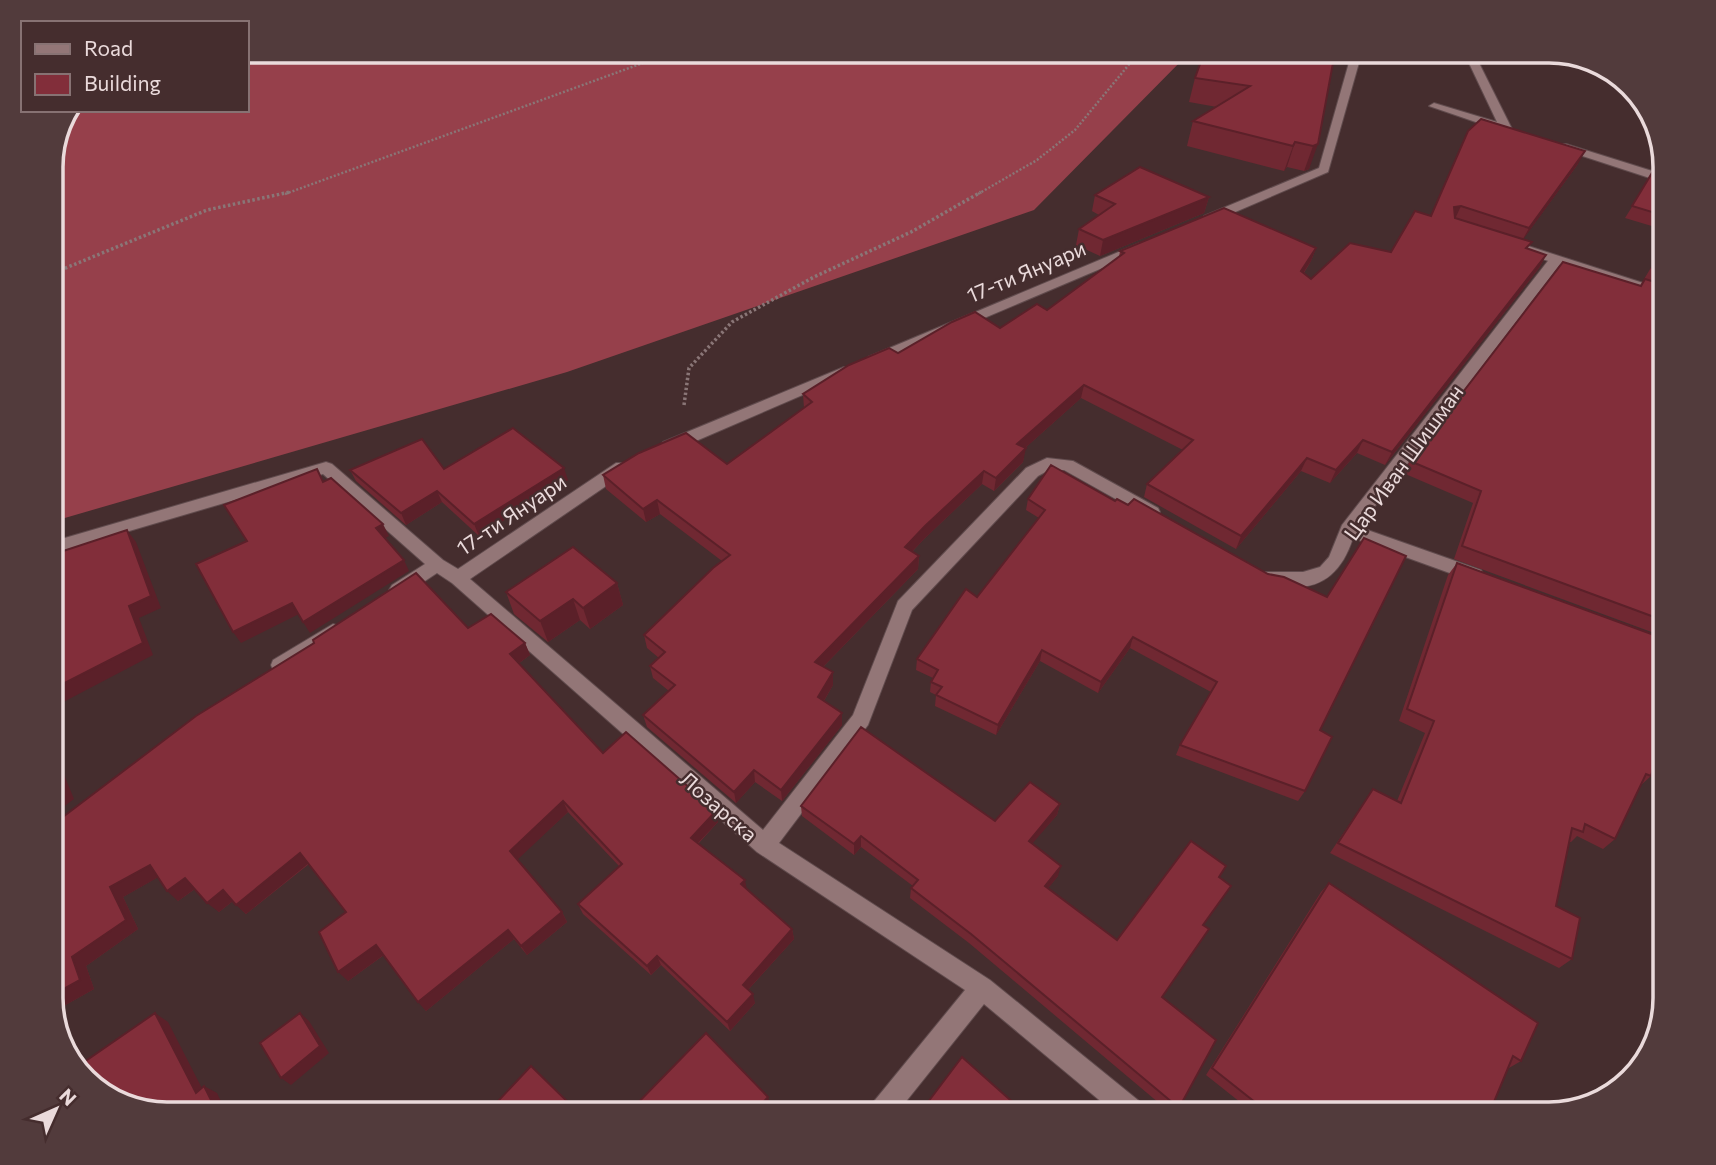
<svg xmlns="http://www.w3.org/2000/svg" width="1716" height="1165" font-family="Commissioner,sans-serif">
<style>
.forest{fill:#96404b}
.lines{fill:none;stroke-linecap:round;stroke-linejoin:round}
.lane-casing{stroke:#604b4d;stroke-width:2}
.street-casing{stroke:#604b4d;stroke-width:2}
.path-far1{stroke:#8a7677;stroke-width:2.5;stroke-dasharray:2 2;stroke-linecap:butt}
.path{stroke:#8a7677;stroke-width:3.5;stroke-dasharray:2.5 2.5;stroke-linecap:butt}
.lane{fill:#937677;fill-rule:evenodd}
.street{fill:#937677;fill-rule:evenodd}
.wall{fill:#702832}
.shaded-wall{fill:#5b2029}
.building{fill:#822e3a;stroke:#5b2029;stroke-width:2}
.labels{text-anchor:middle;dominant-baseline:central;stroke-width:5;stroke-linejoin:round;paint-order:stroke}
.street-label{font-size:21px;fill:#eadadb;stroke:#452d2e}
.rim{fill:none;stroke:#eadadb;stroke-width:3.5}
</style>
<rect width="100%" height="100%" fill="#452d2e"/>
<polygon class="forest" points="1189,53 1034,210 567,372 51,522 51,160 73,110 247,110 247,59"/>
<g class="lines">
<g class="lane-casing">
<g id="lane">
<polygon points="1471,51 1481,51 1478,61 1512,129 1510,131 1502,131 1429,106 1434,103 1497,122 1468,61"/>
<polygon points="1558,144 1566,144 1665,175 1665,183 1558,148"/>
<polygon points="1525,245 1665,290 1665,298 1520,252 1520,246"/>
</g>
</g>
<g class="street-casing">
<g id="street">
<polygon points="1352,52 1362,52 1328,172 1212,222 1204,222 1204,216 1319,168"/>
<polygon points="1140,243 1145,244 1145,250 878,363 873,365 866,360 868,357"/>
<path d="M 1556,256 L 1563,260 L 1561,263 L 1359,527 L 1481,570 L 1484,575 L 1481,580 L 1469,580 L 1353,538 C 1339,582 1310,596 1265,582 L 1262,577 L 1265,572 L 1303,572 L 1320,567 L 1329,557 L 1342,525 L 1551,257 Z"/>
<polygon points="844,367 849,369 851,372 849,375 675,450 669,451 661,446 663,442"/>
<polygon points="1047,458 1073,461 1158,508 1160,512 1158,516 1146,516 1064,470 1049,470 1038,476 912,610 868,725 779,843 990,980 1144,1105 1147,1114 1116,1114 984,1004 896,1114 868,1114 871,1105 965,990 757,852 452,583 437,573 404,595 392,595 389,590 392,585 425,564 323,474 51,554 51,542 326,462 332,464 443,560 458,569 616,463 628,463 630,467 628,471 470,579 763,830 853,715 898,601 1026,468"/>
<polygon points="333,624 339,626 342,631 339,636 287,670 280,673 273,670 271,665 273,660"/>
</g>
</g>
<g class="path-far1">
<polyline points="285,194 662,56"/>
<polyline points="978,194 1037,160 1075,130 1136,56"/>
</g>
<g class="path">
<polyline points="51,274 207,210 290,192"/>
<polyline points="684,405 689,368 732,322 814,277 911,232 981,192"/>
</g>
<use href="#lane" class="lane"/>
<use href="#street" class="street"/>
</g>
<g class="wall">
<polygon points="1333,63 1309,169 1304,171 1287,167 1284,171 1187,146 1193,121 1217,107 1189,102 1195,78"/>
<polygon points="1663,157 1665,166 1665,230 1625,218"/>
<polygon points="1578,164 1523,239 1528,249 1546,255 1539,268 1385,465 1357,453 1330,483 1301,471 1236,549 1144,497 1147,484 1183,450 1081,398 1025,448 1023,462 994,491 982,484 924,539 912,552 919,556 918,569 823,667 833,685 824,701 842,713 842,725 782,801 755,782 736,803 647,727 643,715 669,691 653,678 650,666 659,658 647,648 644,635 722,561 660,514 646,522 606,489 603,475 727,464 804,408 803,394 898,353 1000,328 1047,310 1119,257 1120,251 1316,248 1311,261 1304,273 1311,279 1391,252 1431,216"/>
<polygon points="1095,195 1209,197 1204,213 1100,256 1076,245 1079,229 1099,215 1092,211"/>
<polygon points="1665,244 1665,637 1454,559 1473,503 1403,473 1410,461 1640,286"/>
<polygon points="1051,465 1320,730 1305,791 1298,801 1176,755 1180,745 1211,692 1130,648 1098,693 1040,661 996,735 935,706 936,695 930,692 931,682 933,678 916,670 917,659 977,597 1039,518 1026,510 1028,499"/>
<polygon points="444,469 568,480 479,536 442,502 406,525 356,481 350,470"/>
<polygon points="1457,563 1651,776 1640,786 1615,839 1603,849 1577,836 1571,842 1569,842 1556,906 1572,959 1559,968 1330,853 1373,789 1397,801 1425,733 1399,721 1448,575"/>
<polygon points="617,583 623,605 590,629 580,620 548,642 514,614 506,592"/>
<polygon points="468,628 525,643 530,655 518,664 603,753 718,822 698,844 747,890 792,929 794,939 748,990 755,1003 730,1031 661,965 651,975 583,914 578,904 619,866 568,812 517,859 562,912 567,922 527,955 514,939 426,1011 384,955 348,981 346,912 309,864 246,914 233,901 219,912 195,889 178,901 158,877 123,897 138,929 86,966 94,989 53,1012 51,1005 51,826"/>
<polygon points="1060,804 1057,815 1032,843 1058,876 1048,888 1117,940 1219,878 1224,895 1203,925 1162,997 1179,1108 1173,1114 1172,1114 969,943 910,898 911,888 913,886 861,847 854,855 802,816 801,806 995,821"/>
<polygon points="1329,883 1521,1061 1509,1068 1508,1068 1489,1114 1255,1114 1206,1075 1321,892"/>
</g>
<g class="shaded-wall">
<polygon points="1295,142 1287,167 1284,171 1293,146"/>
<polygon points="1318,144 1309,169 1304,171 1313,146"/>
<polygon points="1585,151 1578,164 1522,241 1529,228"/>
<polygon points="1209,197 1204,213 1100,256 1103,240"/>
<polygon points="1461,206 1455,219 1454,207"/>
<polygon points="1316,248 1311,261 1296,284 1301,271"/>
<polygon points="1546,255 1539,268 1385,465 1392,452"/>
<polygon points="1084,385 1081,398 1015,457 1017,444"/>
<polygon points="1363,440 1357,453 1330,483 1336,470"/>
<polygon points="1026,448 1023,462 994,491 996,478"/>
<polygon points="1307,458 1301,471 1236,549 1241,536"/>
<polygon points="564,468 568,480 479,536 474,524"/>
<polygon points="984,471 982,484 924,539 904,560 905,547 925,526"/>
<polygon points="437,491 442,502 406,525 401,513"/>
<polygon points="657,500 660,514 646,522 643,509"/>
<polygon points="383,524 389,536 382,540 376,528"/>
<polygon points="127,530 136,542 161,608 139,618 153,655 52,708 64,732 51,739 51,690 129,606"/>
<polygon points="919,556 918,569 815,675 815,662"/>
<polygon points="404,560 409,571 310,633 303,622"/>
<polygon points="617,583 623,605 590,629 583,608"/>
<polygon points="573,599 580,620 548,642 540,621"/>
<polygon points="292,603 299,614 241,643 233,632"/>
<polygon points="1133,637 1130,648 1098,693 1101,682"/>
<polygon points="525,643 530,655 515,666 510,654"/>
<polygon points="1042,650 1040,661 996,735 998,725"/>
<polygon points="833,672 833,685 819,709 818,697"/>
<polygon points="842,713 842,725 782,801 781,790"/>
<polygon points="51,743 74,799 51,816"/>
<polygon points="754,770 755,782 736,803 734,792"/>
<polygon points="563,801 568,812 516,861 510,851"/>
<polygon points="1060,804 1057,815 1026,851 1029,841"/>
<polygon points="716,811 718,822 693,848 691,838"/>
<polygon points="861,836 861,847 854,855 854,844"/>
<polygon points="300,853 309,863 246,914 236,905"/>
<polygon points="150,865 162,875 123,897 138,929 86,966 94,989 53,1012 51,1005 51,996 110,887"/>
<polygon points="1061,866 1058,876 1042,896 1045,886"/>
<polygon points="185,878 196,888 178,901 167,891"/>
<polygon points="745,880 747,890 741,884"/>
<polygon points="223,890 234,900 219,912 207,903"/>
<polygon points="562,912 567,922 527,955 521,946"/>
<polygon points="792,929 794,939 745,993 743,985"/>
<polygon points="508,930 514,939 426,1011 418,1002"/>
<polygon points="376,945 385,954 348,981 338,972"/>
<polygon points="657,956 661,965 651,975 647,966"/>
<polygon points="753,994 755,1003 730,1031 727,1022"/>
<polygon points="155,1013 168,1022 208,1100 196,1093"/>
<polygon points="300,1013 309,1021 329,1053 291,1085 281,1078"/>
<polygon points="204,1086 217,1093 227,1114 218,1114"/>
<polygon points="768,1097 770,1104 761,1114 753,1114"/>
</g>
<g class="building">
<polygon points="1296,52 1333,63 1318,144 1313,146 1295,142 1293,146 1193,121 1250,86 1195,78 1204,53"/>
<polygon points="1481,119 1585,151 1529,228 1461,206 1454,207 1455,218 1532,242 1526,248 1546,255 1392,452 1363,440 1336,470 1307,458 1241,536 1147,484 1193,440 1084,385 1017,444 1026,448 996,478 984,471 925,526 905,547 919,556 815,662 833,672 818,697 842,713 781,790 754,770 734,792 643,715 675,685 650,666 665,652 644,635 713,568 730,555 657,500 643,509 603,475 639,453 686,433 727,464 812,402 803,394 849,365 889,348 898,353 952,322 975,312 1000,328 1037,304 1047,310 1124,253 1120,251 1224,208 1316,248 1301,271 1311,279 1350,243 1391,252 1415,211 1431,216 1468,131"/>
<polygon points="1140,167 1209,197 1103,240 1079,229 1115,204 1095,195"/>
<polygon points="1655,168 1665,171 1665,216 1632,206"/>
<polygon points="1665,245 1665,272 1652,268"/>
<polygon points="1563,262 1641,286 1645,279 1665,285 1665,621 1462,546 1481,491 1410,461"/>
<polygon points="513,428 564,468 474,524 437,491 401,513 350,470 422,439 444,469"/>
<polygon points="1051,465 1115,501 1117,499 1128,505 1134,499 1268,574 1284,577 1327,597 1364,538 1406,556 1320,730 1332,737 1305,791 1180,745 1217,682 1133,637 1101,682 1042,650 998,725 936,695 942,687 931,682 938,670 917,659 966,589 977,597 1045,510 1028,499"/>
<polygon points="317,469 323,482 331,478 383,524 376,528 404,560 303,622 292,603 233,632 196,564 247,541 224,505"/>
<polygon points="127,530 151,596 129,606 143,643 51,690 51,555"/>
<polygon points="573,547 617,583 583,608 573,599 540,621 506,592"/>
<polygon points="1457,563 1665,639 1665,725 1651,776 1646,774 1615,839 1585,824 1583,832 1572,828 1556,906 1580,918 1572,959 1338,843 1373,789 1401,803 1434,721 1407,709"/>
<polygon points="416,573 468,628 491,614 525,643 510,654 603,753 626,732 716,811 691,838 745,880 741,884 792,929 743,985 753,994 727,1022 657,956 647,966 578,904 622,864 563,801 510,851 562,912 521,946 508,930 418,1002 376,945 338,972 319,932 346,912 300,853 236,905 223,890 207,903 185,878 167,891 150,865 110,887 126,920 72,957 80,980 51,996 51,826 196,716 314,643 313,640"/>
<polygon points="861,727 995,821 1030,782 1060,804 1029,841 1061,866 1045,886 1117,940 1191,841 1226,866 1219,877 1231,886 1203,925 1209,929 1162,997 1216,1040 1179,1108 971,934 911,888 918,880 861,836 854,844 801,806"/>
<polygon points="51,763 61,788 51,795"/>
<polygon points="1329,883 1538,1023 1521,1061 1513,1056 1489,1114 1270,1114 1212,1068"/>
<polygon points="155,1013 196,1093 204,1086 218,1114 167,1114 102,1094 77,1067"/>
<polygon points="300,1013 320,1046 281,1078 260,1043"/>
<polygon points="706,1033 768,1097 753,1114 716,1114 712,1110 708,1114 627,1114"/>
<polygon points="962,1057 1026,1114 919,1114"/>
<polygon points="531,1066 580,1114 486,1114"/>
</g>
<g class="labels">
<g class="street-label">
<text transform="translate(1026 271) rotate(-23)">17-ти Януари</text>
<text transform="translate(1403 462) rotate(-54)">Цар Иван Шишман</text>
<text transform="translate(511 514) rotate(-34)">17-ти Януари</text>
<text transform="translate(719 806) rotate(41)">Лозарска</text>
</g>
</g>
<path d="M0 0H1716V1165H0ZM167 63H1549A104 104 0 0 1 1653 167V998A104 104 0 0 1 1549 1102H167A104 104 0 0 1 63 998V167A104 104 0 0 1 167 63Z" fill="#523b3c" fill-rule="evenodd"/>
<path class="rim" d="M167 63H1549A104 104 0 0 1 1653 167V998A104 104 0 0 1 1549 1102H167A104 104 0 0 1 63 998V167A104 104 0 0 1 167 63Z"/>
<rect x="21" y="21" width="228" height="91" fill="#452d2e" stroke="#877273" stroke-width="2"/>
<rect x="35" y="44" width="35" height="10" fill="#937677" stroke="#877273" stroke-width="2"/>
<text x="84" y="56" font-size="21" fill="#eadadb">Road</text>
<rect x="35" y="74" width="35" height="21" fill="#822e3a" stroke="#877273" stroke-width="2"/>
<text x="84" y="91" font-size="21" fill="#eadadb">Building</text>
<g transform="translate(56 1109) rotate(45)" stroke="#452d2e" stroke-width="5" paint-order="stroke">
<path d="M0-5L12 26L0 18L-12 26Z" fill="#eadadb"/>
<text y="-10" font-size="19" font-weight="bold" text-anchor="middle" fill="#eadadb">N</text>
</g>
</svg>
